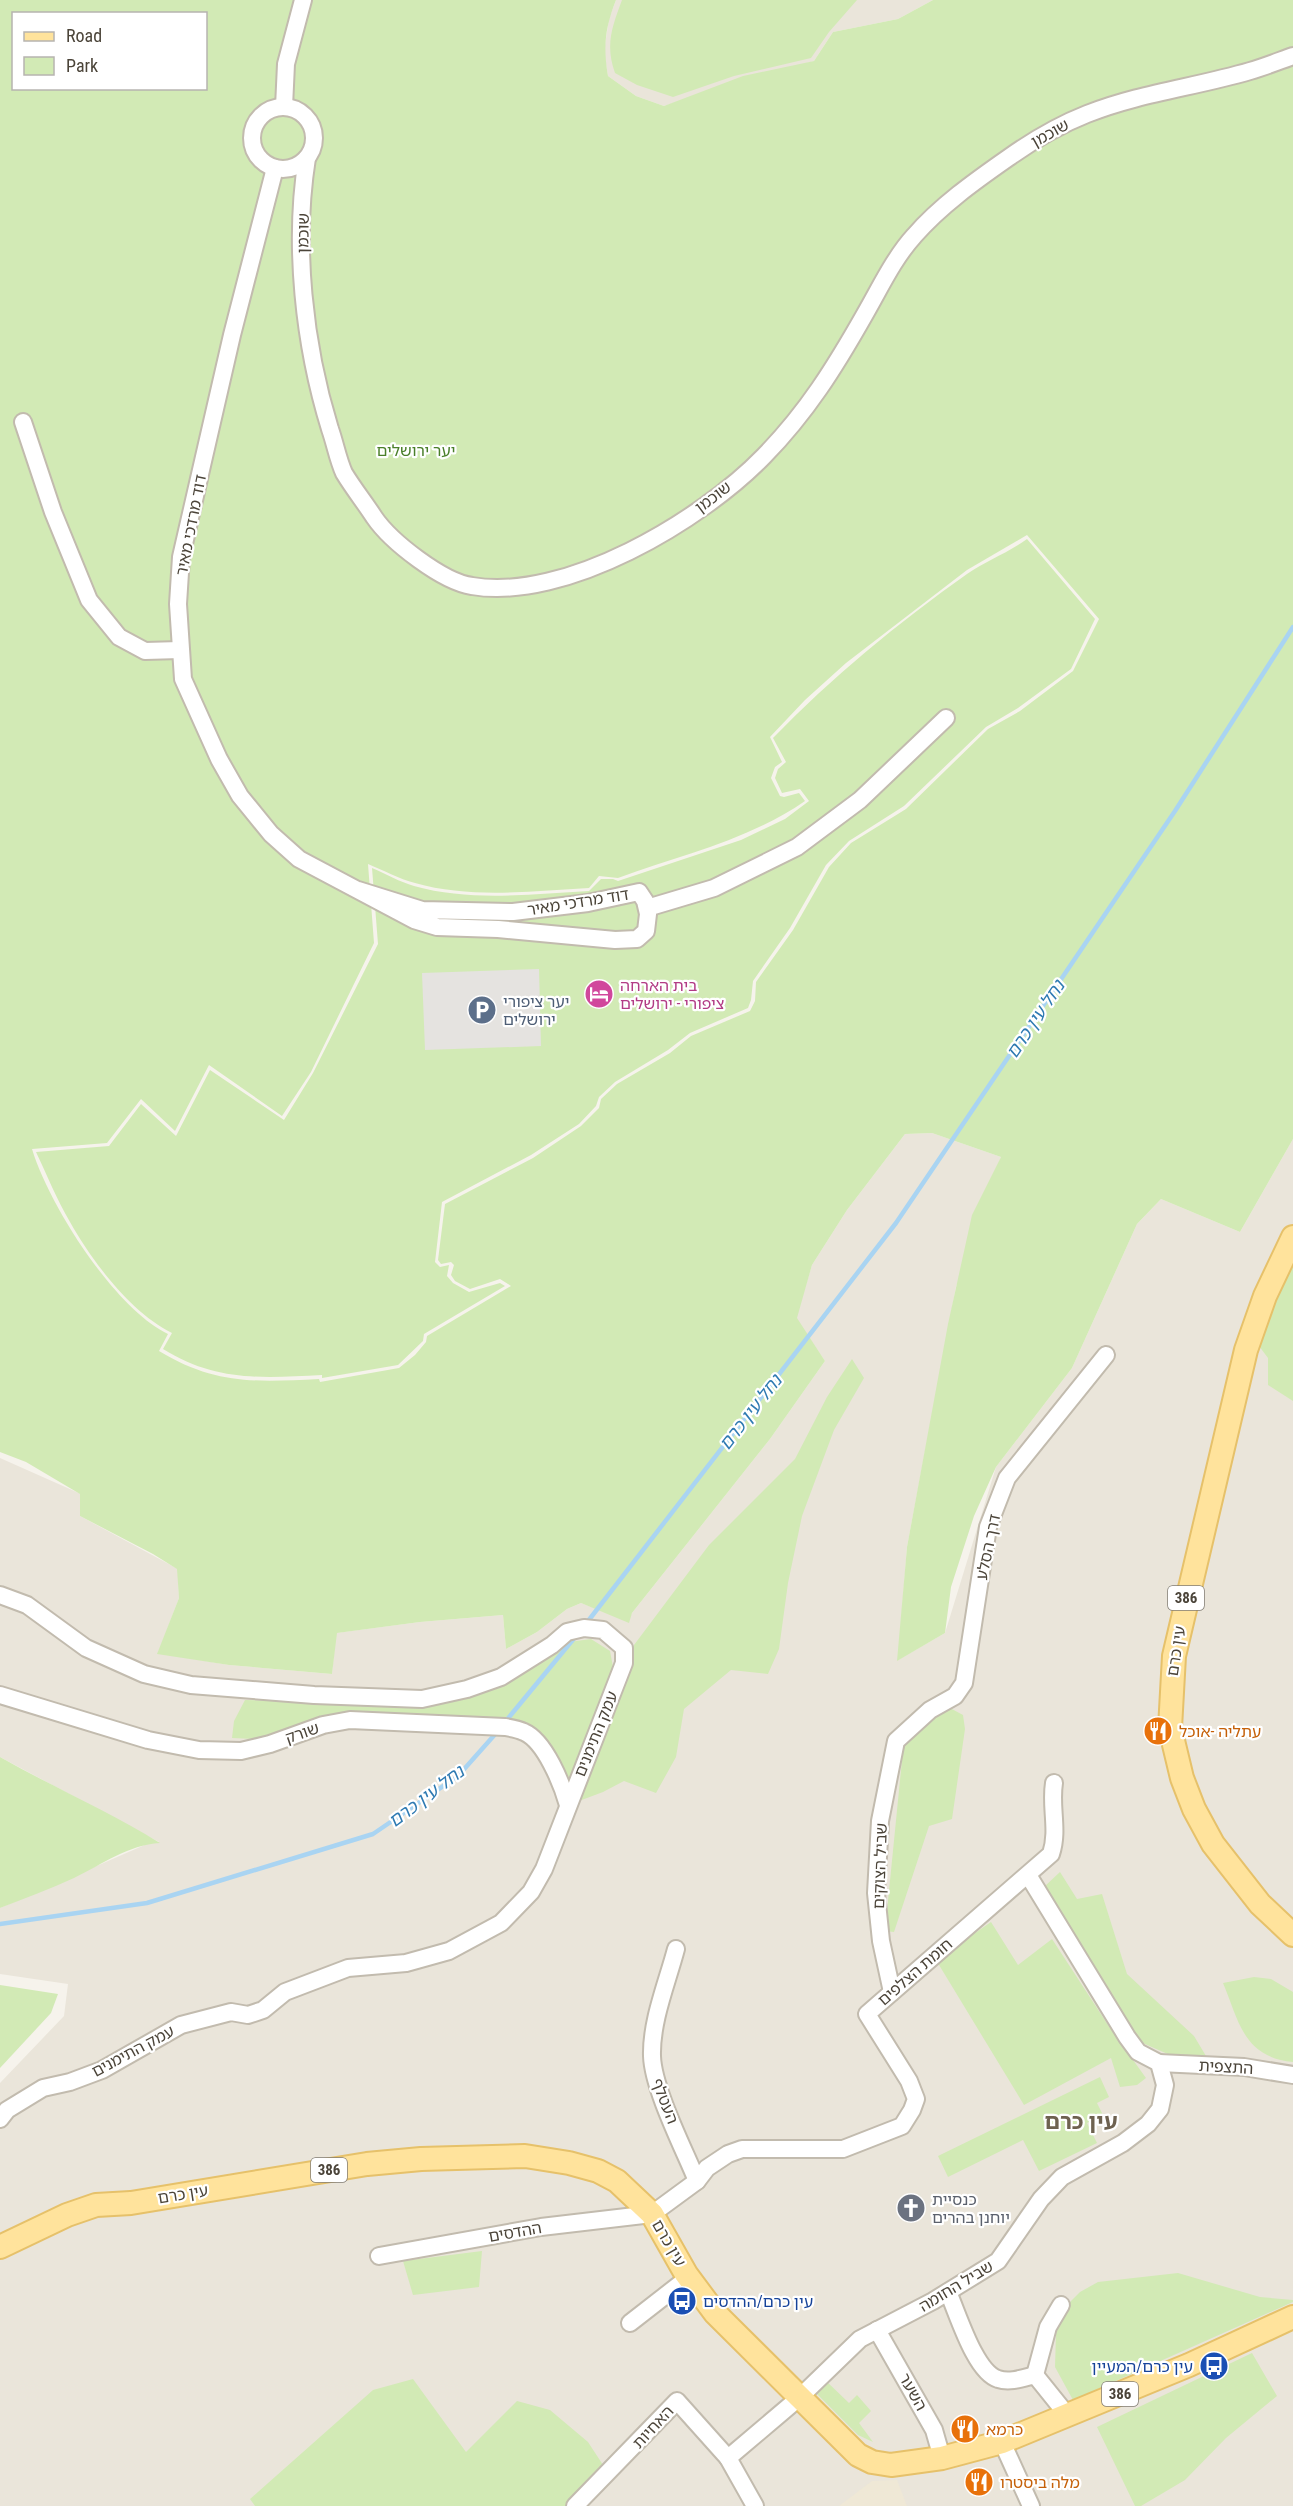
<svg xmlns="http://www.w3.org/2000/svg" width="1293" height="2506" font-family="'Roboto Condensed','Noto Sans Hebrew',sans-serif">
<style>
.residential{fill:#eae5da}
.education{fill:#efe8d6}
.green{fill:#d2eab5;fill-rule:evenodd}
.parking{fill:#e5e3e0}
.lines{fill:none;stroke-linecap:round;stroke-linejoin:round}
.stream{stroke:#a9d4f2;stroke-width:4.5}
.minor-casing{stroke:#c2bbae;stroke-width:20}
.major-casing{stroke:#e6c16a;stroke-width:26}
.minor{stroke:#fff;stroke-width:16}
.major{stroke:#ffe39c;stroke-width:22}
.labels{text-anchor:middle;dominant-baseline:central;stroke-width:4.5;stroke-linejoin:round;paint-order:stroke}
.shield{fill:#fff;stroke:#817c74;stroke-width:1.5}
.shield-label{font-size:15px;font-weight:bold;fill:#4b4439}
.street-label{font-size:16px;fill:#4b4439;stroke:#fff}
.park-label{font-size:16px;fill:#4a7f2a;stroke:#fff}
.hotel-label{font-size:16px;fill:#b23c85;stroke:#fff;text-anchor:start}
.service-label{font-size:16px;fill:#4e5e75;stroke:#fff;text-anchor:start}
.food-label{font-size:16px;fill:#c56008;stroke:#fff;text-anchor:start}
.worship-label{font-size:16px;fill:#5b616d;stroke:#fff;text-anchor:start}
.transit-label{font-size:16px;fill:#164399;stroke:#fff;text-anchor:start}
.water-label{font-size:18px;font-style:italic;fill:#2e7ab2;stroke:#fff}
.district-label{font-size:22px;font-weight:bold;fill:#6e6250;stroke:#fff}
</style>
<rect width="100%" height="100%" fill="#f6f3ec"/>
<g class="residential">
<polygon points="616,0 933,0 898,19 833,32 814,61 664,106 636,96 608,76 604,51 609,19"/>
<polygon points="932,1133 1001,1157 956,1287 907,1547 898,1660 945,1633 996,1467 1072,1368 1137,1224 1161,1199 1240,1232 1293,1139 1293,2506 0,2506 0,2083 64,2016 68,1984 0,1974 0,1908 147,1844 159,1842 0,1757 0,1458 81,1494 80,1516 178,1569 179,1598 158,1653 229,1665 332,1674 336,1633 420,1622 503,1615 506,1649 537,1632 567,1609 581,1603 628,1621 632,1613 770,1439 825,1361 796,1318 812,1265 847,1210 905,1134"/>
</g>
<polygon class="education" points="897,2480 907,2506 839,2506 872,2481"/>
<g class="green">
<path d="M 0,0 L 616,0 C 605,28 603,47 608,76 L 636,96 L 664,106 L 743,76 L 814,61 L 833,32 L 898,19 L 933,0 L 1293,0 L 1293,1139 L 1240,1232 L 1161,1199 L 1137,1224 L 1072,1368 L 996,1467 L 974,1516 L 951,1587 L 945,1633 L 897,1661 L 907,1547 L 948,1324 L 972,1215 L 1001,1157 L 932,1133 L 905,1134 L 847,1210 L 812,1265 L 797,1318 L 825,1361 L 770,1439 L 632,1613 L 629,1623 L 581,1603 L 567,1609 L 537,1632 L 506,1649 L 503,1615 L 420,1622 L 337,1633 L 332,1674 L 229,1665 L 157,1654 L 179,1598 L 177,1569 L 153,1554 L 80,1516 L 80,1494 L 26,1462 L 0,1452 ZM 14,14 L 206,14 L 206,88 L 14,88 ZM 1027,535 L 1099,619 L 1073,671 L 1020,711 L 988,729 L 906,809 L 851,843 L 829,867 L 793,930 L 756,982 L 755,1001 L 750,1011 L 691,1036 L 670,1053 L 617,1084 L 601,1099 L 599,1108 L 581,1126 L 533,1158 L 445,1204 L 438,1260 L 441,1264 L 451,1262 L 454,1265 L 451,1275 L 455,1281 L 470,1289 L 500,1279 L 511,1286 L 427,1336 L 426,1342 L 415,1355 L 399,1368 L 320,1382 L 319,1379 C 256,1382 215,1385 159,1351 L 168,1334 C 114,1308 49,1205 32,1149 L 107,1143 L 141,1099 L 175,1131 L 209,1065 L 282,1116 L 311,1072 L 374,943 L 368,864 C 383,870 399,879 415,883 C 471,899 532,891 589,888 L 599,876 L 618,878 C 681,855 749,840 805,801 L 799,793 L 784,797 L 780,796 L 771,778 L 775,767 L 782,762 L 770,737 L 805,700 L 846,663 L 967,570 Z"/>
<path d="M 622,0 L 857,0 L 829,32 L 811,58 L 734,76 L 673,97 L 637,85 L 615,73 C 605,45 612,27 622,0 Z"/>
<path d="M 1027,539 L 1095,619 L 1071,669 L 1018,708 L 986,727 L 904,806 L 849,841 L 826,865 L 790,928 L 753,981 L 751,1000 L 748,1008 L 690,1033 L 668,1050 L 615,1082 L 599,1097 L 596,1106 L 579,1124 L 531,1155 L 442,1202 L 435,1262 L 440,1267 L 449,1265 L 447,1276 L 453,1283 L 469,1292 L 500,1283 L 505,1286 L 424,1334 L 423,1341 L 398,1365 L 322,1378 L 322,1375 C 262,1378 216,1382 163,1349 L 172,1333 C 131,1313 92,1261 70,1222 C 57,1200 47,1175 36,1152 L 109,1146 L 141,1104 L 176,1136 L 210,1070 L 284,1120 L 313,1073 L 378,944 L 372,868 C 386,874 400,882 414,886 C 471,902 531,894 589,891 L 601,879 L 613,879 L 618,881 L 741,840 L 785,819 L 809,801 L 800,789 L 782,793 L 775,778 L 778,769 L 786,762 L 773,738 C 832,677 898,623 967,574 C 986,561 1008,553 1027,539 Z"/>
<polygon points="1293,1263 1293,1401 1268,1385 1268,1358 1259,1346 1279,1291"/>
<polygon points="852,1359 864,1378 834,1430 802,1516 788,1583 779,1649 768,1674 731,1670 684,1709 676,1757 656,1793 624,1781 603,1792 579,1801 634,1645 709,1545 795,1459 827,1397"/>
<polygon points="591,1639 610,1651 613,1667 570,1782 558,1761 507,1719 290,1730 254,1739 232,1738 234,1721 245,1700 438,1703 495,1689 569,1642"/>
<polygon points="950,1708 963,1715 965,1729 952,1819 929,1826 894,1932 885,1931 904,1740 929,1717"/>
<path d="M 0,1757 C 53,1787 108,1811 160,1843 C 128,1845 103,1864 74,1878 C 50,1889 25,1898 0,1908 Z"/>
<polygon points="1060,1872 1077,1899 1102,1894 1127,1974 1194,2036 1206,2056 1170,2055 1138,2041 1044,1887"/>
<polygon points="991,1922 1018,1965 1052,1939 1110,2028 1146,2078 1137,2085 1120,2087 1111,2058 1024,2105 936,1960"/>
<path d="M 1254,1977 L 1271,1979 L 1293,1992 L 1293,2062 C 1243,2057 1239,2021 1223,1983 Z"/>
<polygon points="0,1985 58,1994 51,2013 0,2068"/>
<polygon points="1100,2077 1109,2097 1097,2103 1103,2115 1087,2123 1097,2143 1039,2171 1023,2140 948,2177 938,2156"/>
<polygon points="482,2251 479,2287 413,2295 403,2261"/>
<polygon points="1178,2273 1260,2297 1293,2300 1293,2302 1073,2400 1055,2367 1056,2334 1065,2307 1080,2292 1098,2282"/>
<polygon points="1252,2353 1277,2396 1226,2438 1185,2480 1141,2506 1135,2506 1097,2427"/>
<polygon points="413,2379 466,2452 517,2401 550,2410 588,2442 605,2468 567,2506 255,2506 250,2499 373,2390"/>
<polygon points="824,2379 849,2403 857,2395 871,2411 859,2423 873,2442 858,2435 812,2389"/>
</g>
<polygon class="parking" points="539,969 541,1046 425,1050 422,973"/>
<g class="lines">
<g class="stream">
<polyline points="585,1625 896,1223 1175,811 1293,627"/>
<polyline points="505,1722 576,1636"/>
<polyline points="0,1924 147,1903 373,1834 458,1776 498,1731"/>
</g>
<g class="minor-casing">
<g id="minor">
<polyline points="284,107 286,64 303,0"/>
<circle cx="283" cy="138" r="31"/>
<path d="M 307,158 C 293,245 304,345 330,429 C 335,443 338,460 344,473 C 353,488 365,503 374,517 C 391,542 443,582 472,586 C 565,602 701,521 764,456 C 807,412 835,367 865,314 C 880,288 894,258 914,236 C 940,206 975,181 1008,158 C 1032,141 1059,125 1087,114 C 1140,93 1196,87 1250,71 C 1264,67 1279,61 1293,56"/>
<polyline points="275,168 232,335 181,557 178,604 183,679 219,759 240,796 271,834 299,859 414,920 437,927 498,929 615,940 637,939 646,931 648,914 645,901 639,892 588,903 513,912 422,910 358,890"/>
<polyline points="23,422 53,512 89,600 119,637 145,651 180,650"/>
<polyline points="647,908 714,888 797,847 860,800 946,718"/>
<polyline points="0,1595 27,1605 86,1648 144,1674 191,1685 314,1695 422,1699 467,1689 501,1677 552,1645 567,1632 584,1628 603,1630 624,1648 624,1663 544,1869 531,1892 501,1923 449,1951 406,1963 348,1968 285,1992 263,2010 248,2015 231,2012 181,2025 102,2070 70,2082 43,2088 7,2110 0,2119"/>
<path d="M 0,1695 L 148,1740 L 199,1750 L 241,1751 L 270,1744 L 323,1725 L 350,1720 L 505,1727 C 511,1728 518,1729 524,1732 C 545,1741 562,1784 568,1805"/>
<path d="M 676,1949 C 667,1983 651,2021 652,2056 C 653,2089 684,2149 697,2181"/>
<polyline points="892,1992 881,1941 876,1893 880,1821 896,1741 930,1710 955,1696 964,1683 988,1527 1007,1478 1106,1355"/>
<polyline points="1159,2063 1244,2067 1293,2075"/>
<path d="M 379,2256 L 541,2227 L 652,2214 L 697,2181 L 707,2168 L 728,2154 L 742,2149 L 843,2149 L 902,2126 L 912,2110 L 916,2099 L 909,2081 L 867,2014 L 1051,1854 C 1059,1830 1050,1807 1054,1783"/>
<path d="M 948,2292 C 958,2314 975,2372 998,2379 C 1010,2383 1023,2378 1035,2375 L 1068,2416"/>
<polyline points="630,2323 689,2277"/>
<polyline points="877,2330 934,2430 942,2458"/>
<polyline points="1035,2375 1048,2327 1061,2305"/>
<polyline points="1002,2442 1031,2506"/>
<polyline points="575,2506 677,2401 728,2458"/>
<polyline points="755,2506 728,2458 800,2397 860,2339 933,2301 998,2261 1041,2199 1062,2177 1123,2143 1148,2124 1160,2109 1165,2085 1159,2063 1138,2052 1127,2037 1028,1875"/>
</g>
</g>
<g class="major-casing">
<g id="major">
<polyline points="1293,1237 1265,1296 1246,1350 1174,1656 1170,1728 1182,1778 1194,1809 1213,1844 1260,1904 1293,1935"/>
<polyline points="0,2247 67,2215 96,2205 131,2203 367,2164 421,2159 525,2156 569,2163 598,2171 617,2181 652,2214 686,2274 715,2313 858,2455 872,2462 891,2465 942,2458 1002,2442 1189,2365 1293,2317"/>
</g>
</g>
<use href="#minor" class="minor"/>
<use href="#major" class="major"/>
</g>
<defs>
<g id="hotel-disc" transform="scale(1.5)"><circle r="9.5" fill="#d1479c" stroke="#fff"/><path d="M-6-4.5h1.5V1H6V5H4.5V3h-9V5H-6ZM-4 0a1.8 1.8 0 1 1 3.6 0ZM.5 0V-2.5h3Q6-2.5 6 0Z" fill="#fff"/></g>
<g id="parking-disc" transform="scale(1.5)"><circle r="9.5" fill="#5c6f8a" stroke="#fff"/><path d="M-3.5-5.5H1a3.5 3.5 0 0 1 0 7H-1V5.5H-3.5ZM-1-3.4V-.6H.8a1.4 1.4 0 0 0 0-2.8Z" fill="#fff"/></g>
<g id="restaurant-disc" transform="scale(1.5)"><circle r="9.5" fill="#e8710a" stroke="#fff"/><path d="M-5-6h1v4h1v-4h1v4h1v-4h1v5L-1.5 .5V6h-2V.5L-5-1ZM5-6V6H3V1.5H1.5Q1.5-4 5-6Z" fill="#fff"/></g>
<g id="church-disc" transform="scale(1.5)"><circle r="9.5" fill="#6b7280" stroke="#fff"/><path d="M-1.2-6h2.4v3.5h3.3v2.4h-3.3V6h-2.4V-.1h-3.3v-2.4h3.3Z" fill="#fff"/></g>
<g id="bus-disc" transform="scale(1.5)"><circle r="9.5" fill="#1a4fb4" stroke="#fff"/><path d="M-5-6H5V4H4V6H2V4H-2V6H-4V4H-5ZM-3.5-4V0h7V-4ZM-3.5 1.2v1.5H-2V1.2ZM2 1.2v1.5H3.5V1.2Z" fill="#fff"/></g>
</defs>
<g fill-rule="evenodd">
<use href="#hotel-disc" x="599" y="994"/>
<use href="#parking-disc" x="482" y="1010"/>
<use href="#restaurant-disc" x="1158" y="1731"/>
<use href="#church-disc" x="911" y="2208"/>
<use href="#bus-disc" x="682" y="2301"/>
<use href="#bus-disc" x="1214" y="2366"/>
<use href="#restaurant-disc" x="965" y="2429"/>
<use href="#restaurant-disc" x="979" y="2482"/>
</g>
<g class="labels">
<g class="shield">
<rect x="1168" y="1586" width="36" height="24" rx="4.5"/>
<rect x="311" y="2158" width="36" height="24" rx="4.5"/>
<rect x="1102" y="2382" width="36" height="24" rx="4.5"/>
</g>
<g class="shield-label">
<text x="1186" y="1598">386</text>
<text x="329" y="2170">386</text>
<text x="1120" y="2394">386</text>
</g>
<g class="street-label">
<text transform="translate(1050 133) rotate(-29)">שוכמן</text>
<text transform="translate(303 233) rotate(-89)">שוכמן</text>
<text transform="translate(713 497) rotate(-37)">שוכמן</text>
<text transform="translate(191 525) rotate(-79)">דוד מרדכי מאיר</text>
<text transform="translate(578 902) rotate(-9)">דוד מרדכי מאיר</text>
<text transform="translate(988 1547) rotate(-78)">דרך הסלע</text>
<text transform="translate(1176 1651) rotate(-81)">עין כרם</text>
<text transform="translate(302 1733) rotate(-19)">שורק</text>
<text transform="translate(596 1734) rotate(-68)">עמק התימנים</text>
<text transform="translate(880 1866) rotate(-88)">שביל הצוקים</text>
<text transform="translate(915 1972) rotate(-41)">חומת הצלפים</text>
<text transform="translate(133 2051) rotate(-28)">עמק התימנים</text>
<text transform="translate(1226 2067) rotate(3)">התצפית</text>
<text transform="translate(665 2101) rotate(69)">העטלף</text>
<text transform="translate(183 2194) rotate(-9)">עין כרם</text>
<text transform="translate(515 2232) rotate(-10)">ההדסים</text>
<text transform="translate(669 2243) rotate(60)">עין כרם</text>
<text transform="translate(956 2286) rotate(-31)">שביל החומה</text>
<text transform="translate(913 2392) rotate(61)">השער</text>
<text transform="translate(653 2427) rotate(-47)">האחיות</text>
</g>
<g class="park-label">
<text x="416" y="450">יער ירושלים</text>
</g>
<g class="hotel-label">
<text x="620" y="985">בית הארחה<tspan x="620" dy="18">ציפורי - ירושלים</tspan></text>
</g>
<g class="service-label">
<text x="503" y="1001">יער ציפורי<tspan x="503" dy="18">ירושלים</tspan></text>
</g>
<g class="food-label">
<text x="1179" y="1731">עתליה -אוכל</text>
<text x="986" y="2429">כרמא</text>
<text x="1000" y="2482">מלה ביסטרו</text>
</g>
<g class="worship-label">
<text x="932" y="2199">כנסיית<tspan x="932" dy="18">יוחנן בהרים</tspan></text>
</g>
<g class="transit-label">
<text x="703" y="2301">עין כרם/ההדסים</text>
<text x="1193" y="2366" text-anchor="end">עין כרם/המעיין</text>
</g>
<g class="water-label">
<text transform="translate(1035 1019) rotate(-56)">נחל עין כרם</text>
<text transform="translate(750 1412) rotate(-52)">נחל עין כרם</text>
<text transform="translate(426 1796) rotate(-37)">נחל עין כרם</text>
</g>
<g class="district-label">
<text x="1081" y="2121">עין כרם</text>
</g>
</g>
<rect x="12" y="12" width="195" height="78" fill="#ffffff" stroke="#b7b4b0" stroke-width="1.5"/>
<rect x="24" y="32" width="30" height="9" fill="#ffe39c" stroke="#b7b4b0" stroke-width="1.5"/>
<text x="66" y="42" font-size="18" fill="#4b4439">Road</text>
<rect x="24" y="57" width="30" height="18" fill="#d2eab5" stroke="#b7b4b0" stroke-width="1.5"/>
<text x="66" y="72" font-size="18" fill="#4b4439">Park</text>
</svg>
